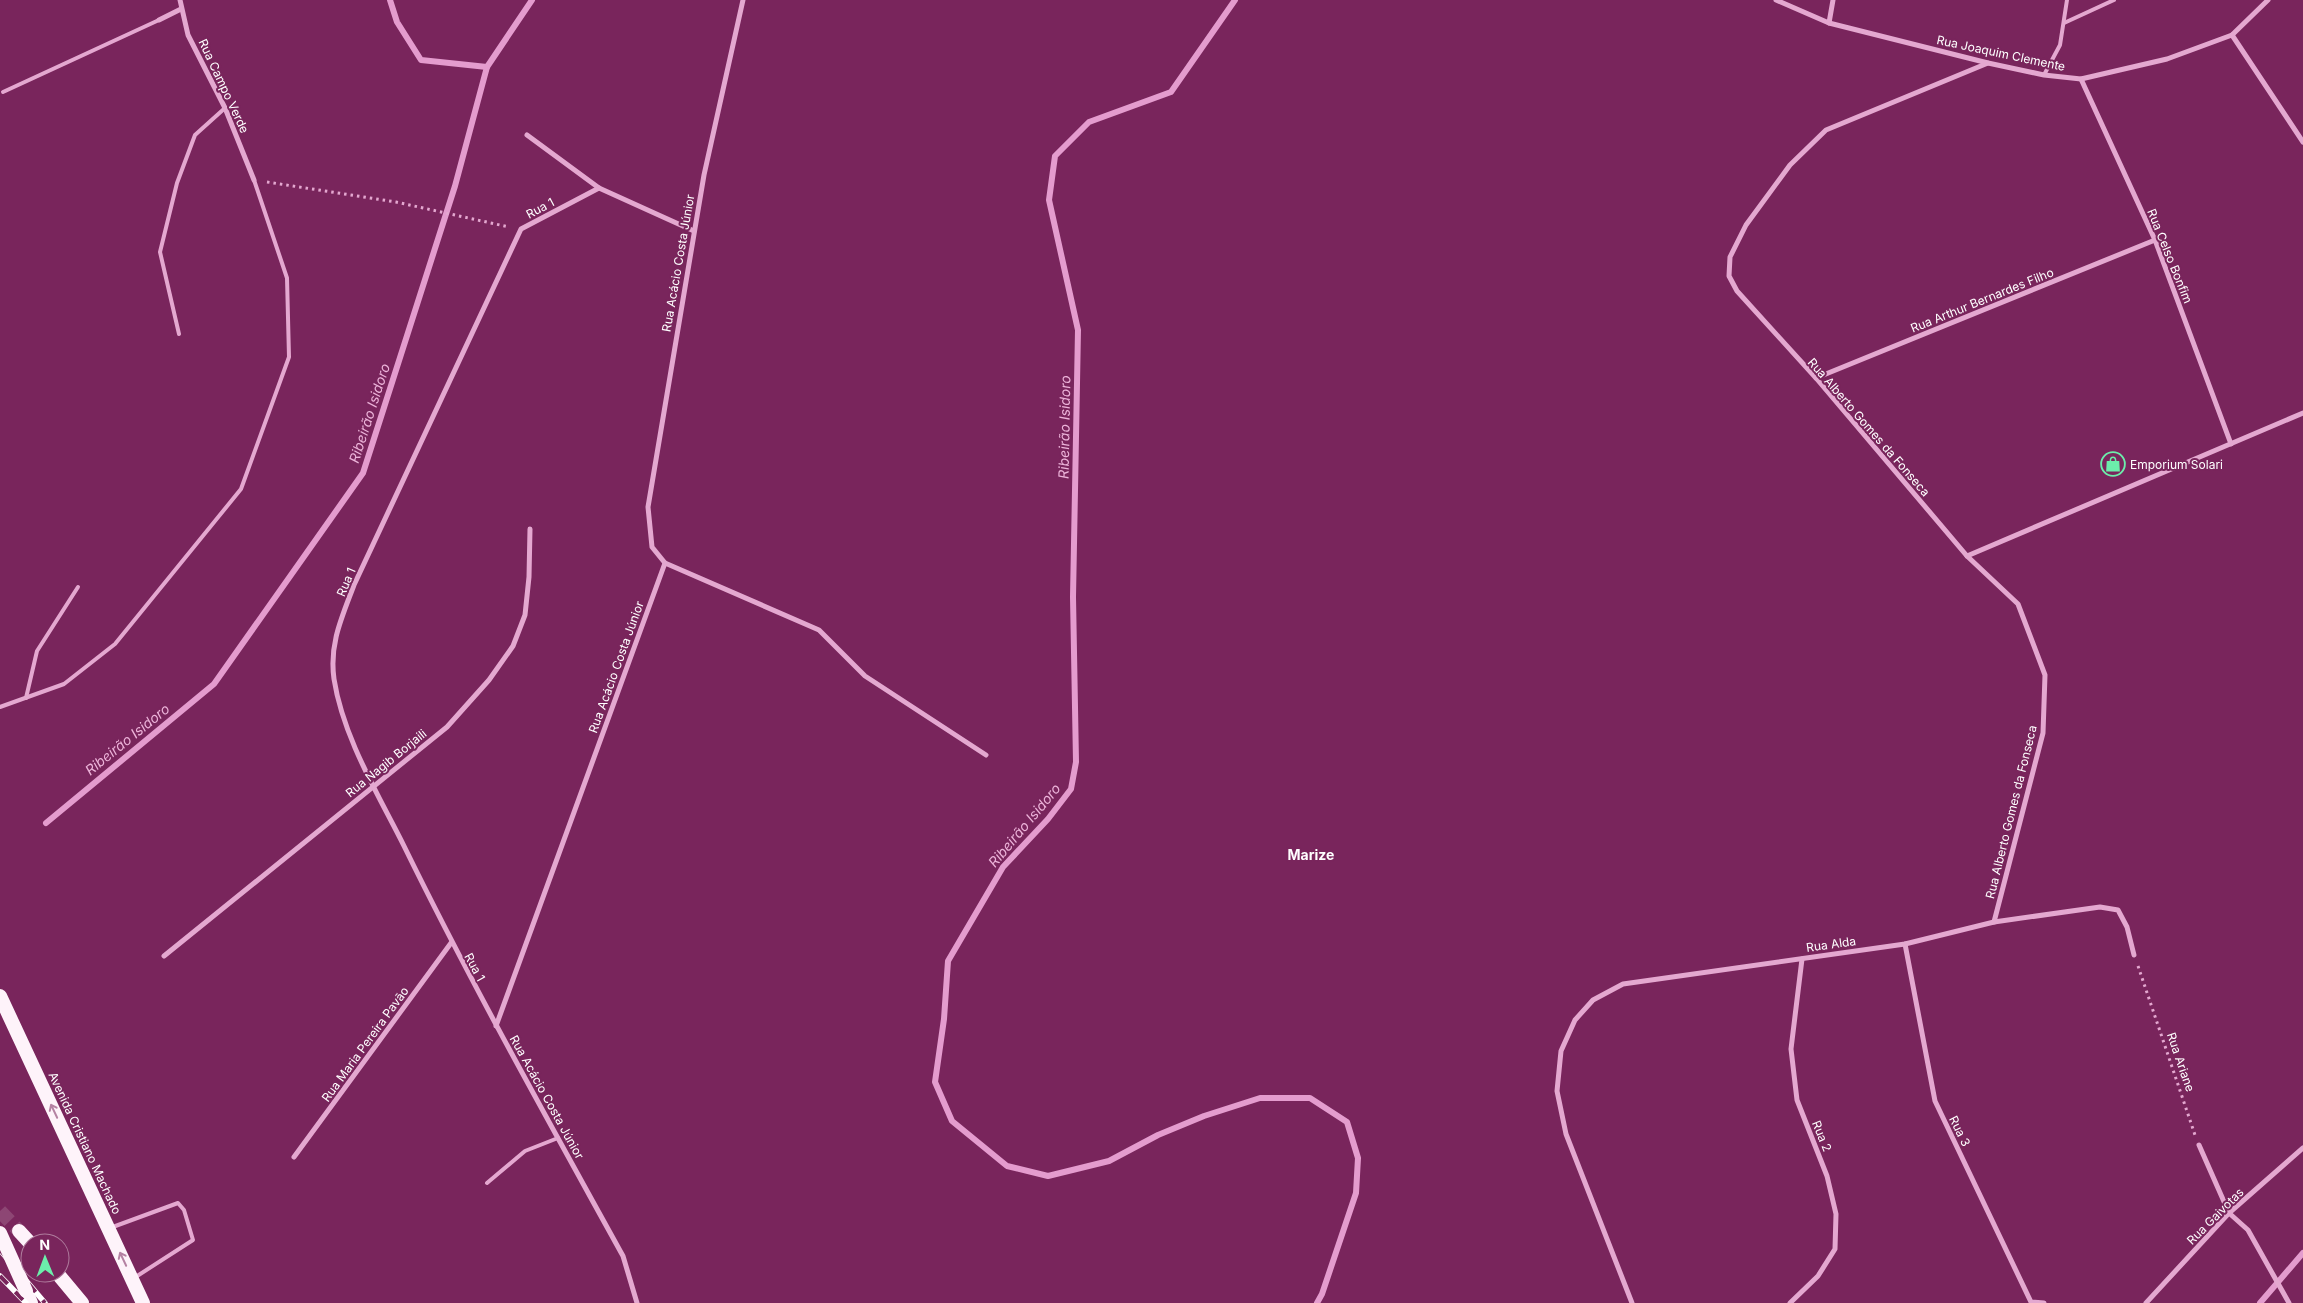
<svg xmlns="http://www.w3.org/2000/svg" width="2303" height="1303" font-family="Inter,sans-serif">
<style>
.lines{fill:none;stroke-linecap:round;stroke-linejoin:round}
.stream{stroke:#e49cce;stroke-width:6}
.trunk-tunnel{stroke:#8d4674;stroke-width:14;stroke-dasharray:14 7;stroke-linecap:butt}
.path{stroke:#e4a8d0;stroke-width:3;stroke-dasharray:2.5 4;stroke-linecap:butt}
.service{stroke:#e4a8d0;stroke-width:4}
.minor{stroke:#e4a8d0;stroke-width:5}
.trunk{stroke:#fef3fa;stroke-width:14}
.rail-casing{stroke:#fff;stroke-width:5.5}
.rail{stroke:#79255c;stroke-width:4;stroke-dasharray:11;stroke-linecap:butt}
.trunk-bridge{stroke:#fef3fa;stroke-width:14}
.oneway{stroke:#b582a3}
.labels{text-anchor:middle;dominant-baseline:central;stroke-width:4;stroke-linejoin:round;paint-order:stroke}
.street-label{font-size:12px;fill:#fff;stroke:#79255c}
.poi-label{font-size:12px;fill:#fff;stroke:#79255c;text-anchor:start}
.water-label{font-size:14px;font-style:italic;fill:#ecb3d9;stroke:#79255c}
.neighbourhood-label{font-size:14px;font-weight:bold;fill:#fff;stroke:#79255c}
</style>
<rect width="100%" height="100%" fill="#79255c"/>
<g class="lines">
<g class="stream">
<polyline points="390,0 397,22 421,60 487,67"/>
<polyline points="1235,0 1171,92 1089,122 1055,156 1049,200 1078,330 1073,597 1076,762 1071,789 1048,819 1003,867 948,961 944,1019 935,1082 952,1121 1007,1166 1048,1176 1109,1161 1158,1135 1204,1116 1260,1098 1310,1098 1347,1122 1358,1158 1356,1193 1322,1294 1317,1303"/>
<polyline points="46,823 214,684 363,473 455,186 487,67 532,0"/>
<polyline points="2260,1303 2303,1253"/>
</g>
<polyline class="trunk-tunnel" points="0,1211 19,1231"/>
<g class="path">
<polyline points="267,182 396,202 509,227"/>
<polyline points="2138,966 2195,1135"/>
</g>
<g class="service">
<polyline points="2064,23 2114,0"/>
<polyline points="2044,75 2060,45 2067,0"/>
<polyline points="3,92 159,20"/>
<polyline points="179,334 160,252 177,183 195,135 225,108"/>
<polyline points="26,698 37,651 78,587"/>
<polyline points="0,707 64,684 115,644 241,489 289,357 287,278 254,180"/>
<polyline points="487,1183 525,1151 558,1138"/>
<polyline points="110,1228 178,1203 184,1210 193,1240 134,1278"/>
</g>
<g class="minor">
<polyline points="180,0 188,35 225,108 254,180"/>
<polyline points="1776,0 1829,23 1988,63 2044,75 2081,79 2167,59 2232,35 2268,0"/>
<polyline points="159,20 181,9"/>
<polyline points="1829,23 1833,0"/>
<polyline points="2232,35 2303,142"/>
<polyline points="1988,63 1826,130 1790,165 1746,225 1730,257 1729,276 1737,291 1816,378 1967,556 2018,604 2045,675 2043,733 1994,922"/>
<polyline points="2081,79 2155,240 2231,444"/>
<polyline points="527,135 599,188 694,231"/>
<path d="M 599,188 L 521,229 L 354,585 C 342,617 329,644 334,679 C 343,737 378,794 404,846 C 472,985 548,1120 623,1256 L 637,1303"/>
<polyline points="1816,378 2155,240"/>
<polyline points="1967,556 2303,413"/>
<polyline points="665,563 819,630 865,676 986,755"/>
<polyline points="1905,944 1935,1101 2031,1302 2044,1303"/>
<polyline points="164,956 447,727 489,680 513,646 525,615 529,577 530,529"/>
<polyline points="496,1026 665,563 652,547 648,507 704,175 743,0"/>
<polyline points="2199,1145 2229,1213 2248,1230 2289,1303"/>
<polyline points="294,1157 451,943"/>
<polyline points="1632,1303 1566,1134 1557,1091 1561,1051 1575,1020 1593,1000 1623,984 1905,944 1994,922 2100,907 2118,910 2127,927 2134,955"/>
<polyline points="1790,1303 1818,1276 1835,1249 1836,1214 1827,1176 1797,1100 1791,1049 1802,959"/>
<polyline points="2146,1303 2229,1213 2303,1148"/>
</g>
<g class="trunk">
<polyline points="0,996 143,1303"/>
<polyline points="19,1231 30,1243"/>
<polyline points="57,1273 82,1303"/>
<polyline points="26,1291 31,1303"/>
</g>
<g class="rail-casing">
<g id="rail">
<polyline points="0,1250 45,1303"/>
<polyline points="0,1276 26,1303"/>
</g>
</g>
<use href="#rail" class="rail"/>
<polyline class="trunk-bridge" points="0,1233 26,1291"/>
</g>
<defs><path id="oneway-shaft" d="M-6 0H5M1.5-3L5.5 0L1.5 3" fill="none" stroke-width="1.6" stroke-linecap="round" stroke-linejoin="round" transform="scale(1.25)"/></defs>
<g class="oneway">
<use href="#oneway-shaft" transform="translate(54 1111) rotate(-115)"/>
<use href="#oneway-shaft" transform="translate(123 1259) rotate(-115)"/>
</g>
<defs>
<g id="shop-ring" transform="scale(1.25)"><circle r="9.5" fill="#79255c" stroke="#6cedab" stroke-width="1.5"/><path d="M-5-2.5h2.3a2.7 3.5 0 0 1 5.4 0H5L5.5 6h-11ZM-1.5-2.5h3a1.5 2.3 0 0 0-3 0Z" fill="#6cedab"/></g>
</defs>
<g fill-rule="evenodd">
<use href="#shop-ring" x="2113" y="464"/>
</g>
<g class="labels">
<g class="street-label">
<text transform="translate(2001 53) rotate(12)">Rua Joaquim Clemente</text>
<text transform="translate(224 86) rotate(65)">Rua Campo Verde</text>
<text transform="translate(540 208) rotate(-28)">Rua 1</text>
<text transform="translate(2170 256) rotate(68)">Rua Celso Bonfim</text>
<text transform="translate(678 263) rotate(-80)">Rua Acácio Costa Júnior</text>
<text transform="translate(1982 300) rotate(-22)">Rua Arthur Bernardes Filho</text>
<text transform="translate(1869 427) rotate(49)">Rua Alberto Gomes da Fonseca</text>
<text transform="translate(346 582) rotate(-67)">Rua 1</text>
<text transform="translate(616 667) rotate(-70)">Rua Acácio Costa Júnior</text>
<text transform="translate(386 763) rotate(-39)">Rua Nagib Borjaili</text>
<text transform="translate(2011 812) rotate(-76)">Rua Alberto Gomes da Fonseca</text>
<text transform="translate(1831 944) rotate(-8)">Rua Alda</text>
<text transform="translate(475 967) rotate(62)">Rua 1</text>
<text transform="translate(365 1044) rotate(-54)">Rua Maria Pereira Pavão</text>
<text transform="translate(2181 1062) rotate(71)">Rua Ariane</text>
<text transform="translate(547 1097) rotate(61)">Rua Acácio Costa Júnior</text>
<text transform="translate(1960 1131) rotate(64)">Rua 3</text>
<text transform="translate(1822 1136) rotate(68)">Rua 2</text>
<text transform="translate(85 1143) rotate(65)">Avenida Cristiano Machado</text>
<text transform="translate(2215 1216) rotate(-45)">Rua Gaivotas</text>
</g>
<g class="poi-label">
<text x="2130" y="464">Emporium Solari</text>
</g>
<g class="water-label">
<text transform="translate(369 413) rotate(-72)">Ribeirão Isidoro</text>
<text transform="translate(1064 427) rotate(-89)">Ribeirão Isidoro</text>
<text transform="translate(127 739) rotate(-39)">Ribeirão Isidoro</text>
<text transform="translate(1024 825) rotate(-50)">Ribeirão Isidoro</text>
</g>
<g class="neighbourhood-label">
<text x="1311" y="854">Marize</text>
</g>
</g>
<g transform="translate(45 1258) rotate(359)"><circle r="24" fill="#79255c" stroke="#af7c9d"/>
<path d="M0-4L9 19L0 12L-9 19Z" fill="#6cedab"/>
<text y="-8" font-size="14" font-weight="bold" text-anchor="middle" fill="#ffffff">N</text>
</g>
</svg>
